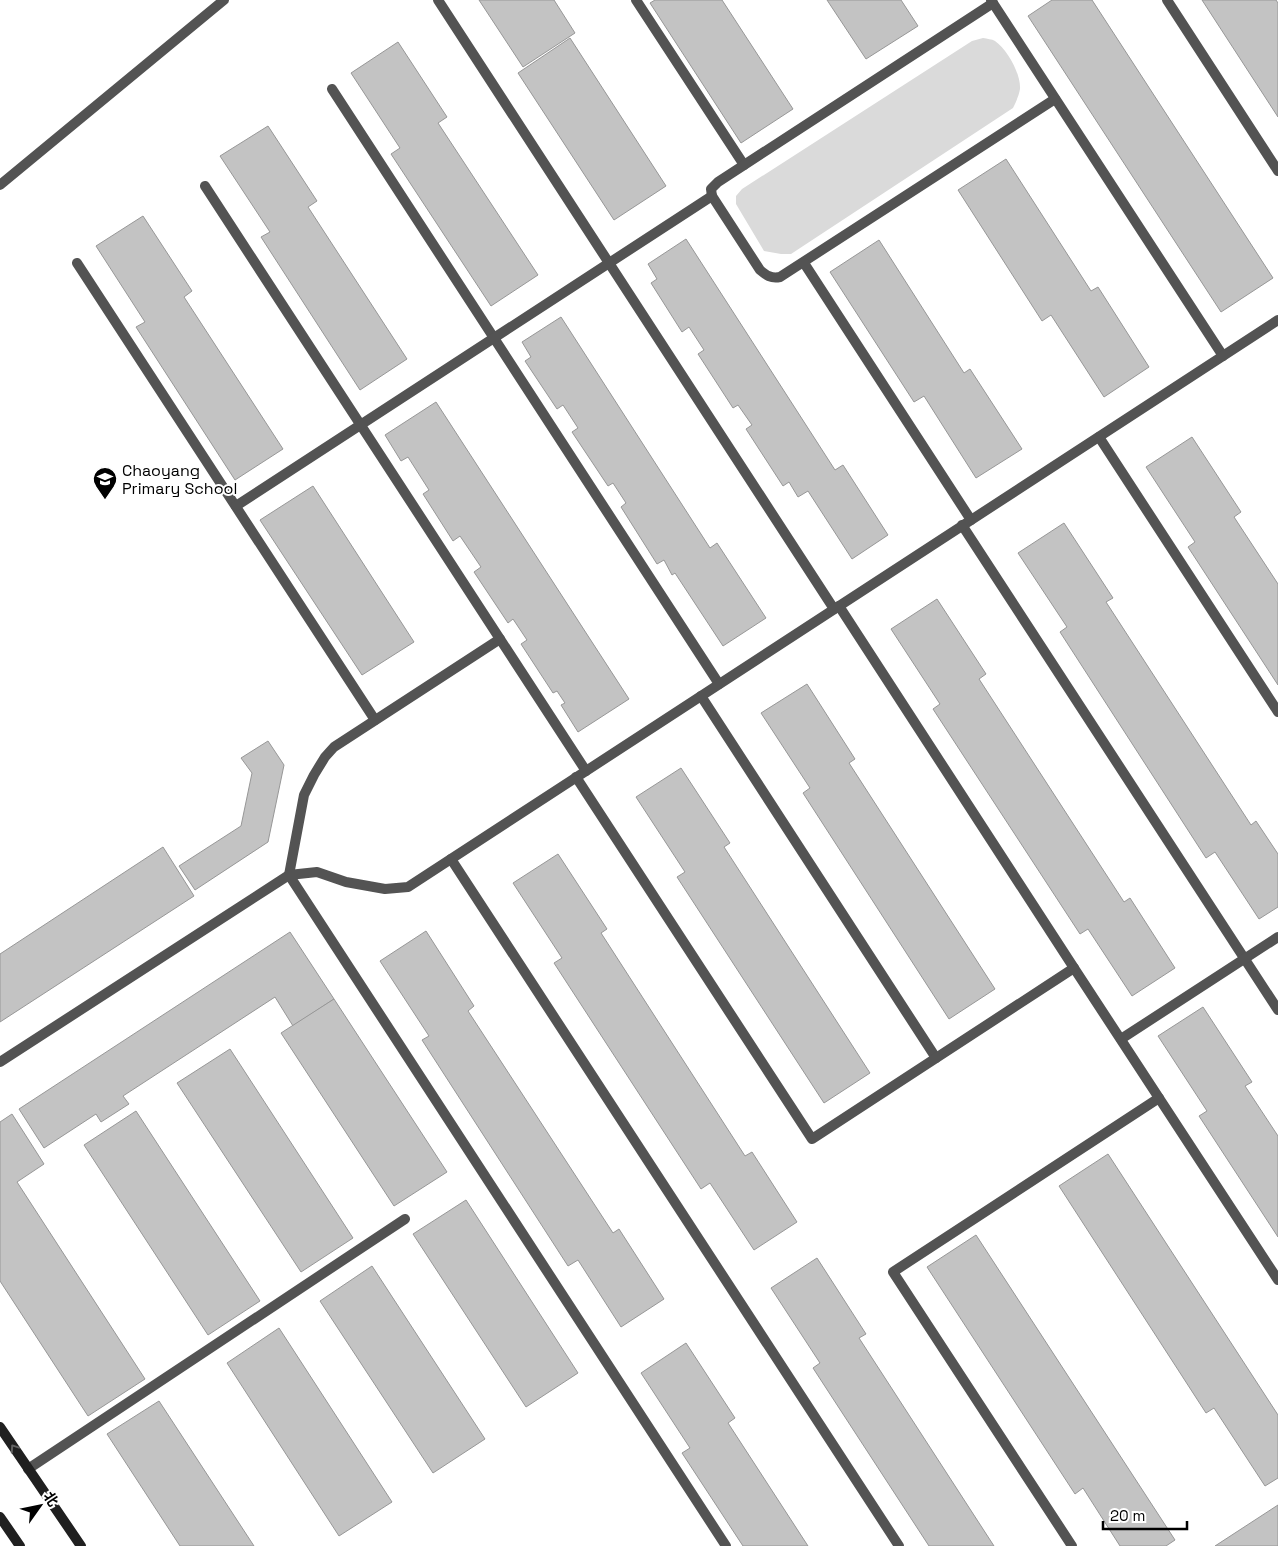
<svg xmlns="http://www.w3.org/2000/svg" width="1278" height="1546" font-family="'Space Grotesk','Noto Sans SC',sans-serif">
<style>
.green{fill:#dadada}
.building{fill:#c3c3c3;stroke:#979797}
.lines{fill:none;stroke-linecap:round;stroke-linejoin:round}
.lane{stroke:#535353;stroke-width:10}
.street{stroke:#535353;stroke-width:10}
.secondary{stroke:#202020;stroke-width:10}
.oneway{stroke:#636363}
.labels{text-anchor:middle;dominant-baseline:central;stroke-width:4;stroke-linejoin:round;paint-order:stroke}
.poi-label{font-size:16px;fill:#000;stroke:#fff;text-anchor:start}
</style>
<rect width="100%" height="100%" fill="#fff"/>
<path class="green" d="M 983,38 C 987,39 992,39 995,41 C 1007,49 1021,74 1020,89 C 1019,95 1016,102 1013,108 L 791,254 L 781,254 L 764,251 L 736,204 L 736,196 L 742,189 L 972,41 Z"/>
<g class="building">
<polygon points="479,0 554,0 575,33 523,67"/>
<polygon points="655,0 722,0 793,109 741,143 650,3"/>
<polygon points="827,0 901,0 918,26 866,59"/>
<polygon points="1052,0 1092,0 1273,278 1221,312 1028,16"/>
<polygon points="1202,0 1276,0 1278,3 1278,117"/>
<polygon points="570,38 666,186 614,220 518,73"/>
<polygon points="398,42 447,117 438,123 538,275 491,306 391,154 400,148 351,73"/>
<polygon points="268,126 317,201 308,207 407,359 360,390 261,237 270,232 220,156"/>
<polygon points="1006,159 1091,291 1098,287 1149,367 1104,397 1051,315 1042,321 958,190"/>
<polygon points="143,216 192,291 184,297 283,449 235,480 136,327 145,322 96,246"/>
<polygon points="686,239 835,470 843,465 888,535 852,559 808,491 798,497 789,482 783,486 746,429 752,425 738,405 733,408 698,354 704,350 689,327 682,332 651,283 657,279 648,264"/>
<polygon points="879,240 964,373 970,369 1022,449 976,478 924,396 914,402 830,272"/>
<polygon points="561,317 710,548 717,543 766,618 723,646 675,573 672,575 664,560 657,564 621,507 626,503 613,483 608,486 572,432 578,428 563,405 557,409 525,361 531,357 522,342"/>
<polygon points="436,402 629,699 578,732 561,705 565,703 557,691 553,693 521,644 527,640 513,619 508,623 474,572 481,567 460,536 453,541 423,494 429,490 408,457 401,461 385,435"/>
<polygon points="1192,437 1241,512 1234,517 1278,584 1278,685 1188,547 1195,542 1146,467"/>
<polygon points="313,486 414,642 362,675 260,520"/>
<polygon points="1064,523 1113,598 1106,602 1251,825 1256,821 1278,854 1278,907 1259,919 1215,852 1206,858 1060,632 1067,627 1018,553"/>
<polygon points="937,599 986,674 979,679 1124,902 1130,898 1175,968 1132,996 1088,929 1080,934 933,709 940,704 891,629"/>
<polygon points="807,684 855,759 849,763 995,989 949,1019 803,793 810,788 761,713"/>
<polygon points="268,741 284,765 268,842 195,890 179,866 241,826 252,773 241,758"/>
<polygon points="681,768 730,843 724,847 870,1073 824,1103 677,877 685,872 636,797"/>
<polygon points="163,847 194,896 0,1022 0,954"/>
<polygon points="558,854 607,929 601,933 745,1156 752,1152 797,1222 754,1250 710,1183 701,1189 554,963 562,958 513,883"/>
<polygon points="426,931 474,1006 468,1011 613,1233 619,1229 664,1299 621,1327 578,1260 568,1266 422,1040 429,1036 380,961"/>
<polygon points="290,932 334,999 293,1026 275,997 123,1096 129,1104 101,1122 96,1114 44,1148 19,1109"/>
<polygon points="334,999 447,1172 394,1206 281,1033"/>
<polygon points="1203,1007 1252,1082 1245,1086 1278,1136 1278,1237 1199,1116 1207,1111 1158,1036"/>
<polygon points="230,1049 353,1238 301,1272 177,1083"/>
<polygon points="136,1111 260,1301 208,1335 84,1145"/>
<polygon points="12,1114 44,1164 17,1182 145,1379 88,1416 0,1281 0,1122"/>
<polygon points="1108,1154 1278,1415 1278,1478 1265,1486 1214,1408 1206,1413 1059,1186"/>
<polygon points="466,1200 578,1373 526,1407 413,1234"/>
<polygon points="976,1235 1175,1540 1166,1546 1120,1546 1083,1488 1075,1494 927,1267"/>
<polygon points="817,1258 866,1334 859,1338 994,1546 929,1546 813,1368 820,1363 771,1288"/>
<polygon points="372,1266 485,1439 433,1473 320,1301"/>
<polygon points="279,1328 392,1502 339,1536 227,1363"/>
<polygon points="686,1343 735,1418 728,1423 808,1546 743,1546 682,1453 690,1448 641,1373"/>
<polygon points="159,1401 254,1546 180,1546 107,1434"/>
<polygon points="1278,1505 1278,1546 1215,1546"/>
</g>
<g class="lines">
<g class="lane">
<polyline points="438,0 834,609"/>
<polyline points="636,0 744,165"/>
<polyline points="991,0 1223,356"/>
<polyline points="1167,0 1278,171"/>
<path d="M 993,3 L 718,182 L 711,189 L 712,196 L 760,270 C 766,275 771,279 780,277 L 1055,99"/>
<polyline points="332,89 719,684"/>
<polyline points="205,186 586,771"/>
<polyline points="77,263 375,720"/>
<polyline points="804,263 971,520"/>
<polyline points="1099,437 1278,712"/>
<polyline points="236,506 712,196"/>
<polyline points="962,525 1278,1010"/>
<polyline points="500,639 334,747 325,757 314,775 304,795 289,875 726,1546"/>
<polyline points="701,696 936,1058"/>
<polyline points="576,777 812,1139 1074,968 839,606"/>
<polyline points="451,859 899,1546"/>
<polyline points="1074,968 1278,1280"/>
<polyline points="1121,1039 1278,937"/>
<polyline points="0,1062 289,875 317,872 346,882 385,889 408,887 1278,320"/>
<polyline points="28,1469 405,1219"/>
<polyline points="1072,1546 893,1272 1159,1098"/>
</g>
<polyline class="street" points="0,185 224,0"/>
<g class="secondary">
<polyline points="0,1427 81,1546"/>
<polyline points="0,1517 20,1546"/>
</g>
</g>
<defs><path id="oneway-chevron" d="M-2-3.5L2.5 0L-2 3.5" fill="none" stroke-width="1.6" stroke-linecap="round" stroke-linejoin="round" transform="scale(1.25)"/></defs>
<use class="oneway" href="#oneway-chevron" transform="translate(14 1448) rotate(-124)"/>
<defs>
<g id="school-pin" transform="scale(1.25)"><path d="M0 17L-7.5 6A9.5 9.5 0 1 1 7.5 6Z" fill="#000" stroke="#fff"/><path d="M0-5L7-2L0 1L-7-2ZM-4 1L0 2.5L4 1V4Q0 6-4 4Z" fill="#fff"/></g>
</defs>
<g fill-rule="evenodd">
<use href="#school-pin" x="105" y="479"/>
</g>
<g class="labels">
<g class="poi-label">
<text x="122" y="470">Chaoyang<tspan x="122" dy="18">Primary School</tspan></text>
</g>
</g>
<g transform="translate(40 1506) rotate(57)" stroke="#ffffff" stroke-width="4" paint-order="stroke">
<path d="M0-4L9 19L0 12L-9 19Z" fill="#000000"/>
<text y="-8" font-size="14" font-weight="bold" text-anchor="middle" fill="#000000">北</text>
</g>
<path d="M1103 1521v8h84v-8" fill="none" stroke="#000000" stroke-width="2.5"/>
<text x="1110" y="1521" font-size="15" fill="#000000" stroke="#ffffff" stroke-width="4" paint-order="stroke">20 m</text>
</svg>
